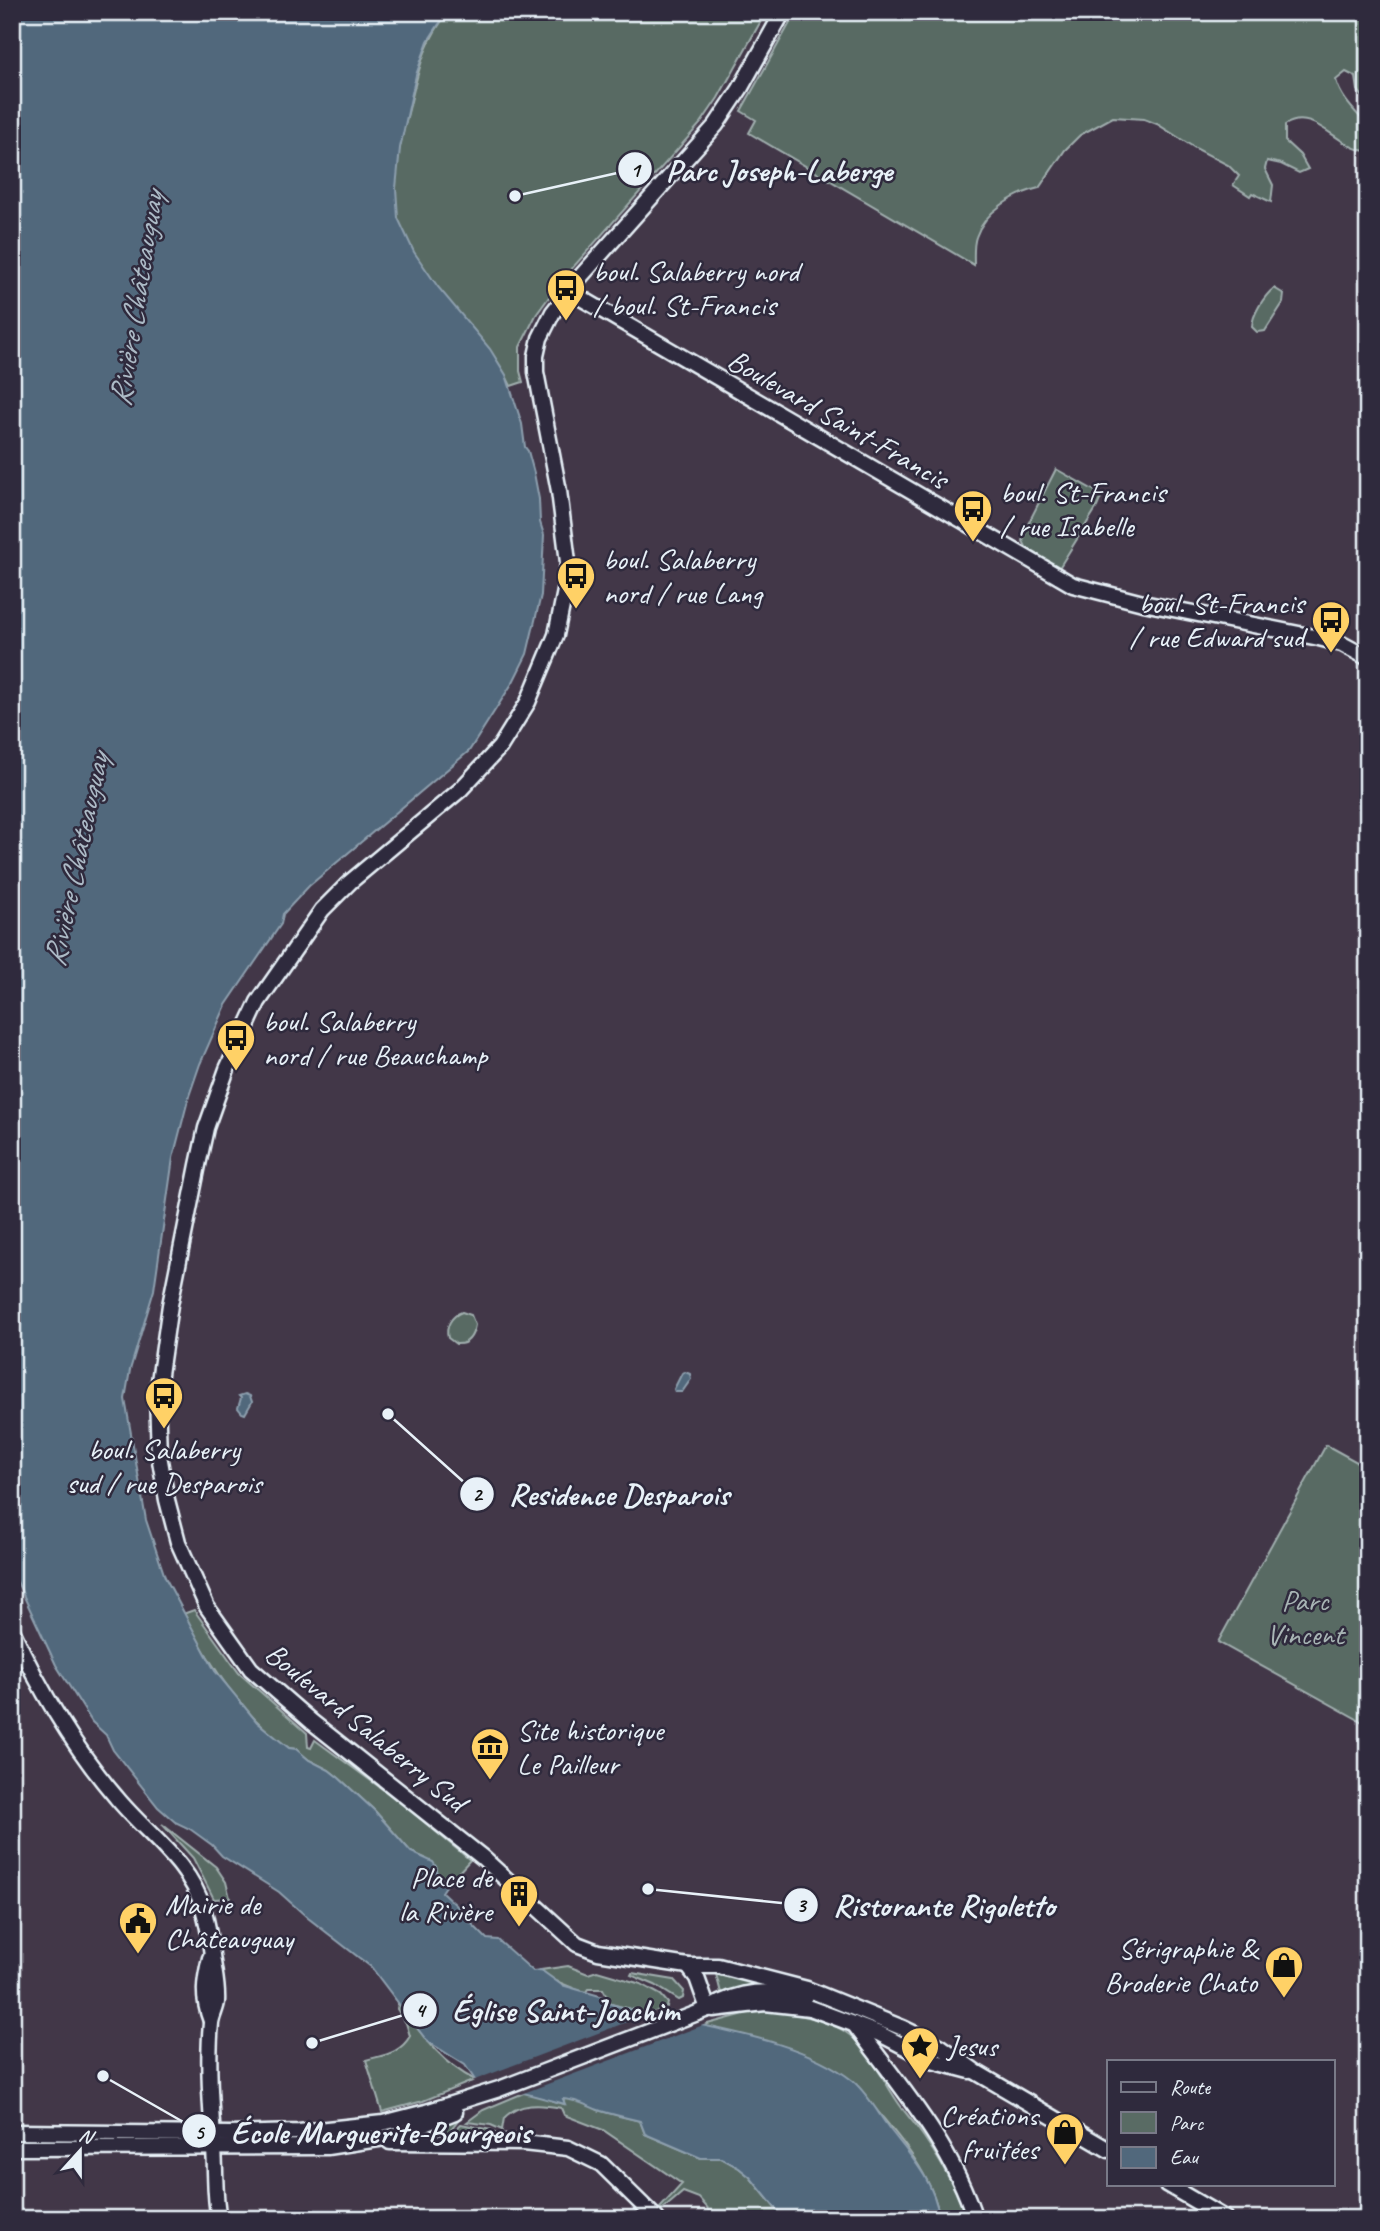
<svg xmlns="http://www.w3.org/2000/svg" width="1380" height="2231" font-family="Caveat,sans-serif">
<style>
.green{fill:#596b64;stroke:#a0aeae;stroke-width:2}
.water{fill:#51687c;stroke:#8d9fae;stroke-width:2}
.pier{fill:#423748}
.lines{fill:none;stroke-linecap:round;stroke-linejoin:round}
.tertiary-casing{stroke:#e8f1f8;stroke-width:19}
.tertiary{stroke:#2f2a3d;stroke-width:14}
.labels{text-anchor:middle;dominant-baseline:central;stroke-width:5;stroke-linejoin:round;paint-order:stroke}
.poi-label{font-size:30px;fill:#e8f1f8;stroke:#2f2a3d;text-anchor:start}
.street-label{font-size:30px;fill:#e8f1f8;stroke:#2f2a3d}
.park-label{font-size:30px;fill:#a8b5b5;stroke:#2f2a3d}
.water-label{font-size:32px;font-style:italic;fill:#acbac6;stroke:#2f2a3d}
.leader{fill:none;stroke:#e8f1f8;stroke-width:2.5}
.callout-dot{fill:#e8f1f8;stroke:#2f2a3d;stroke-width:2.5}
.mark-label{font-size:21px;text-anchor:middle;font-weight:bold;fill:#111}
.callout-label{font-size:32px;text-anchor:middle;font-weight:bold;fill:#e8f1f8;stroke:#2f2a3d;stroke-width:5;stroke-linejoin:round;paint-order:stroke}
</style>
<rect width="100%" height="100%" fill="#423748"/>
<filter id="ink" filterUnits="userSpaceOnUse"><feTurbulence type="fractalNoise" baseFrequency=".0143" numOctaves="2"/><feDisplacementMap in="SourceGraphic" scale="14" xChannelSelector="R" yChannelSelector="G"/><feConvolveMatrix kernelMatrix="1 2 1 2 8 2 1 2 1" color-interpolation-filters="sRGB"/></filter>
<g filter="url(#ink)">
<g class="green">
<path d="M 449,12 L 766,12 L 718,98 L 701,123 L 560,282 L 536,315 L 520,347 L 520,371 L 523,382 L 511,386 C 496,353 471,328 448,301 C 429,278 408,248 398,219 C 388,188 401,140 409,109 C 418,73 424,40 449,12 Z"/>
<path d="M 796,12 L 1368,12 L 1368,104 L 1358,90 L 1356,77 L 1346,72 L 1336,80 C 1341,99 1356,112 1368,126 L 1368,151 C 1338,150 1315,106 1285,125 L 1285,141 L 1300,155 L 1308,169 L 1299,173 L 1281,164 L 1267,161 L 1265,169 L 1273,185 L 1271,202 L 1252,193 L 1250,196 L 1233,185 L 1239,176 L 1228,165 L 1195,148 L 1157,124 L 1144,119 L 1113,117 L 1080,135 L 1065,150 L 1039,188 C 1014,194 985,211 976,237 C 973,245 974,257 974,265 L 749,133 L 756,120 L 741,111 Z"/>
<path d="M 1274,288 L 1284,294 L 1283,303 L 1265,331 L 1257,332 L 1252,327 C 1252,315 1264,296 1274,288 Z"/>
<polygon points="1056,469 1102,495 1097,507 1059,568 1028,551 1023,541 1027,526"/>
<path d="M 462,1312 L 471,1315 L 475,1325 C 473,1336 468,1345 456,1344 L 448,1338 C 445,1327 451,1316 462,1312 Z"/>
<polygon points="1326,1445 1368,1468 1368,1725 1218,1642"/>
<path d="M 194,1610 L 239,1673 L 307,1733 L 308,1747 L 311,1748 L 315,1740 L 400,1802 L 470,1860 L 446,1886 L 425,1858 L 411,1852 L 374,1810 L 339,1778 L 329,1770 L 309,1760 L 296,1749 L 289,1748 C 240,1714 211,1665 183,1614 Z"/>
<polygon points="162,1824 216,1867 226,1882 230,1898 214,1899 193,1858"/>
<polygon points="568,1966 588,1974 597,1971 641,1984 661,1995 668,2003 667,2007 650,2014 611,2004 603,1989 588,1989 585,1993 551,1979 541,1970"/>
<polygon points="632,1973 674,1980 684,1991 683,1998 679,2000 655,1985 631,1975"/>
<polygon points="716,1974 751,1982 752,1984 721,1993"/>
<path d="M 398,2003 C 421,2033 441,2063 475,2080 L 423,2101 L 382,2112 L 366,2060 C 383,2055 400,2054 410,2036 L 406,2023 L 397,2009 Z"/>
<path d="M 772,2011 C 796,2015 823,2017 844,2031 C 871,2048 883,2083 902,2108 C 929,2141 953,2177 966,2219 L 940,2219 C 931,2166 886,2123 853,2082 C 810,2047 753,2038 700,2026 L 748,2013 Z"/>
<path d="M 526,2092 L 564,2104 L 563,2098 L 586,2103 L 598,2110 L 640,2121 L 645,2134 L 701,2158 L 721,2158 L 739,2168 L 750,2177 L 784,2219 L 717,2219 L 699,2198 L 683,2192 L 662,2210 L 660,2208 L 682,2184 L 603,2130 L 564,2115 L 561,2108 C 541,2104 519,2102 504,2118 L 502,2130 L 491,2125 L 467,2122 L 483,2110 Z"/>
<polygon points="463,2114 451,2129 449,2139 409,2137"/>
<polygon points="461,2124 491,2130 497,2135 453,2139 454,2131"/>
</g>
<g class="water">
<path d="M 12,12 L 449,12 L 439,24 L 428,41 L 416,75 L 400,148 L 396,188 L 398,218 L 414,252 L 438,287 L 490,349 L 506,375 L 522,424 L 525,447 L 528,451 L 534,473 L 539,499 L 540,522 L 544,535 L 541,595 L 527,654 L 513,682 L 469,751 L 309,886 L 283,914 L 281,924 L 226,1005 L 200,1064 L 189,1096 L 173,1158 L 154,1290 L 130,1370 L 125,1399 L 146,1520 L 165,1577 L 215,1671 L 257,1722 L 289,1748 L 296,1749 L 309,1760 L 329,1770 L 339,1778 L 374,1810 L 411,1852 L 433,1862 L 437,1868 L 437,1873 L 446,1886 L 442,1892 L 471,1919 L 470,1922 L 487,1939 L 498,1940 L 533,1971 L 541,1970 L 562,1985 L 607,1998 L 611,2004 C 683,2026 794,2033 853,2081 C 869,2095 879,2115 892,2132 C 915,2161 933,2180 940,2219 L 784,2219 L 750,2177 L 739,2168 L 721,2158 L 701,2158 L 645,2134 L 640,2121 C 627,2118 614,2115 601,2111 C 586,2106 580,2100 563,2099 L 565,2104 L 475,2080 L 465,2065 L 427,2041 L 371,1967 L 308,1918 L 279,1892 L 222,1856 L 212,1845 L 190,1829 L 175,1822 L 158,1807 L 113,1750 L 106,1735 L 92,1722 L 56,1665 L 12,1571 Z"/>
<polygon points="685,1372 690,1374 691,1379 682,1392 675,1392 674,1389 682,1373"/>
<polygon points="245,1394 250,1396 252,1402 245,1414 242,1413 238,1408 241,1398 239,1396"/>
</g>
<polygon class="pier" points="656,2011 706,2024 521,2094 472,2081"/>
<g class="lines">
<g class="tertiary-casing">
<g id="tertiary">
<polyline points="783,12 740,89 716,125 582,275 553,312 540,338 536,356 536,372 559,491 568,562 565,591 556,635 528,702 500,747 460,790 350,882 322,910 258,1002 227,1069 206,1128 198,1165 170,1305 157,1395 159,1455 167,1500 178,1542 207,1607 251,1669 312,1722 482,1857 577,1944 598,1952 688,1966 718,1966 807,1989 903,2028 940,2046 976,2072 1109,2150"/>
<polyline points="569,291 1073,585 1143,603 1319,638 1342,644 1368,658"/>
<path d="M 12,1630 C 39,1688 74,1748 116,1797 C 146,1834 189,1861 203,1908 C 208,1924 210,1939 212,1955 C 214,1971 218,1986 217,2002 C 216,2009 212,2016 211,2023 C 207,2062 211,2111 214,2150 C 216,2174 214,2195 219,2219"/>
<path d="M 210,1958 C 204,1982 202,1998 211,2021"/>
<polyline points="688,1966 697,1978 708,2009"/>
<polyline points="713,2009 765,2003 810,2008 880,2034 932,2061 970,2071"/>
<path d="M 854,2024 C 899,2085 952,2145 975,2219"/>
<path d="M 12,2132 L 230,2134 L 299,2132 L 383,2123 L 426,2112 L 499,2089 L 708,2009 C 742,1989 766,1990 805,1996"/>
<polyline points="390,2142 523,2143 568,2148 601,2164 657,2219"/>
<polyline points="12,2148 327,2147 391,2137 455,2112"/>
<polyline points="1166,2184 1226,2219"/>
</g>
</g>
<use href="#tertiary" class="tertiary"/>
</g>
</g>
<defs>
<g id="bus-pin" transform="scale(2.0125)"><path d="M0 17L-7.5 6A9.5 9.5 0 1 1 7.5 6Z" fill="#ffd166" stroke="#2f2a3d"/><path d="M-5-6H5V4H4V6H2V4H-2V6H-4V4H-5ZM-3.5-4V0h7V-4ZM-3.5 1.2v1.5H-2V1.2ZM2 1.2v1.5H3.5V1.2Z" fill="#111"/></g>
<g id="museum-pin" transform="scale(2.0125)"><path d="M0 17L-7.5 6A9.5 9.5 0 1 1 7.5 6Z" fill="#ffd166" stroke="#2f2a3d"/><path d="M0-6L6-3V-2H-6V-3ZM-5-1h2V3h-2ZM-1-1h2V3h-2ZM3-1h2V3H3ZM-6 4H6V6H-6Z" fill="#111"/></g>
<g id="building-pin" transform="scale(2.0125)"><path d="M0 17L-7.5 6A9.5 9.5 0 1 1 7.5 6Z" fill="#ffd166" stroke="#2f2a3d"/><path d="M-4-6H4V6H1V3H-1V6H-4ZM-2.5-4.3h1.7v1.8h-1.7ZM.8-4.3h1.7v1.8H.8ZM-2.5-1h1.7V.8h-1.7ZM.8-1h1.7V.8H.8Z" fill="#111"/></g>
<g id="civic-pin" transform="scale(2.0125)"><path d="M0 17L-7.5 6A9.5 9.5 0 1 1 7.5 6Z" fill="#ffd166" stroke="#2f2a3d"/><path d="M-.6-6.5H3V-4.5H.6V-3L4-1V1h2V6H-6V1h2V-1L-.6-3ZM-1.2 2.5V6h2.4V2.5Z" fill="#111"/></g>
<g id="shop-pin" transform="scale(2.0125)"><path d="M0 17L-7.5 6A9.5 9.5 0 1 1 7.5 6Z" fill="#ffd166" stroke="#2f2a3d"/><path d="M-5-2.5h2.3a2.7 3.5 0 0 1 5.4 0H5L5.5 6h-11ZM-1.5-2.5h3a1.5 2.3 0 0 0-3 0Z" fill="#111"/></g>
<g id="sight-pin" transform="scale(2.0125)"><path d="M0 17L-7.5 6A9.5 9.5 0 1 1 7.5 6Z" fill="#ffd166" stroke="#2f2a3d"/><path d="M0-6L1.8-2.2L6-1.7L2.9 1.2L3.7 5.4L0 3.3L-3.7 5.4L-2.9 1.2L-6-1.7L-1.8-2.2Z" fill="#111"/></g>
</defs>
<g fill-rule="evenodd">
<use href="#bus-pin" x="566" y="288"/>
<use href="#bus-pin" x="973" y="509"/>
<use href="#bus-pin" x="576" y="576"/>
<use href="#bus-pin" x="1331" y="620"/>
<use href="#bus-pin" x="236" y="1038"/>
<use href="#bus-pin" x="164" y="1396"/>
<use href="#museum-pin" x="490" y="1747"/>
<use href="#building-pin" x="519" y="1894"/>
<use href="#civic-pin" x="138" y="1921"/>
<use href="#shop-pin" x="1284" y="1965"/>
<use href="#sight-pin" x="920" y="2046"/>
<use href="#shop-pin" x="1065" y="2132"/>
</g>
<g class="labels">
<g class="poi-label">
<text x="593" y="271">boul. Salaberry nord<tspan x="593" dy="34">/ boul. St-Francis</tspan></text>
<text x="1000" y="492">boul. St-Francis<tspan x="1000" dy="34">/ rue Isabelle</tspan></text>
<text x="603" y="559">boul. Salaberry<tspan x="603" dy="34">nord / rue Lang</tspan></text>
<text x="1304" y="603" text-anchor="end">boul. St-Francis<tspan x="1304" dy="34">/ rue Edward sud</tspan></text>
<text x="263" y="1021">boul. Salaberry<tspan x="263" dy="34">nord / rue Beauchamp</tspan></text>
<text x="164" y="1449" text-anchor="middle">boul. Salaberry<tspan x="164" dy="34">sud / rue Desparois</tspan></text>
<text x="517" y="1730">Site historique<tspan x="517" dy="34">Le Pailleur</tspan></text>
<text x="492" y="1877" text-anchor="end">Place de<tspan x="492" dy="34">la Rivière</tspan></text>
<text x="165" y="1904">Mairie de<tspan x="165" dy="34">Châteauguay</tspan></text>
<text x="1257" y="1948" text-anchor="end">Sérigraphie &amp;<tspan x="1257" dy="34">Broderie Chato</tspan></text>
<text x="947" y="2046">Jesus</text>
<text x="1038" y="2115" text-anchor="end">Créations<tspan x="1038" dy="34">fruitées</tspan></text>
</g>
<g class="street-label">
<text transform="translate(838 419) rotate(30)">Boulevard Saint-Francis</text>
<text transform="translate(366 1727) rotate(39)">Boulevard Salaberry Sud</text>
</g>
<g class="park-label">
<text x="1305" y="1600">Parc<tspan x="1305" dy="34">Vincent</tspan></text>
</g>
<g class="water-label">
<text transform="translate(136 299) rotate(-81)">Rivière Châteauguay</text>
<text transform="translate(76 860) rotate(-78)">Rivière Châteauguay</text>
</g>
</g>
<path class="leader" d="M515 196L635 169M388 1414L477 1494M648 1889L801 1905M312 2043L420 2010M103 2076L199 2131"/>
<g class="callout-dot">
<circle cx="515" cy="196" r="7"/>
<circle cx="388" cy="1414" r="7"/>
<circle cx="648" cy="1889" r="7"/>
<circle cx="312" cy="2043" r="7"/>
<circle cx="103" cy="2076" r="7"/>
<circle cx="635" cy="169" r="18"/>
<circle cx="477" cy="1494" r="18"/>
<circle cx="801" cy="1905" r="18"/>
<circle cx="420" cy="2010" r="18"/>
<circle cx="199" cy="2131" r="18"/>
</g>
<g class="mark-label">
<text x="635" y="177">1</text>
<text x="477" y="1501">2</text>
<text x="801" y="1912">3</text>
<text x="420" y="2017">4</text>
<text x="199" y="2139">5</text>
</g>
<g class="callout-label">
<text x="779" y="181">Parc Joseph-Laberge</text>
<text x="619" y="1505">Residence Desparois</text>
<text x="944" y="1916">Ristorante Rigoletto</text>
<text x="566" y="2021">Église Saint-Joachim</text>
<text x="381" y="2143">École Marguerite-Bourgeois</text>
</g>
<rect width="1380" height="2231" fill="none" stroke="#2f2a3d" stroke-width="42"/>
<rect x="21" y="21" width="1338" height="2189" fill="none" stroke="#e8f1f8" stroke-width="2.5" filter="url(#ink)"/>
<rect x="1107" y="2060" width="228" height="126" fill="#2f2a3d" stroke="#797a88" stroke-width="2"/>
<rect x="1121" y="2082" width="35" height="10" fill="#2f2a3d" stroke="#797a88" stroke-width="2"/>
<text x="1170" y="2094" font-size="21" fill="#e8f1f8">Route</text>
<rect x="1121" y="2112" width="35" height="21" fill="#596b64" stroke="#797a88" stroke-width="2"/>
<text x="1170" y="2130" font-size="21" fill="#e8f1f8">Parc</text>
<rect x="1121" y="2147" width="35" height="21" fill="#51687c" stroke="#797a88" stroke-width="2"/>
<text x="1170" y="2164" font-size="21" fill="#e8f1f8">Eau</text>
<g transform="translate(80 2151) rotate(21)" stroke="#2f2a3d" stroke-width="5" paint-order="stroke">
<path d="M0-5L12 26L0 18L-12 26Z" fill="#e8f1f8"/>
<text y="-10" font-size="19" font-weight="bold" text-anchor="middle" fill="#e8f1f8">N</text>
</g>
</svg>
